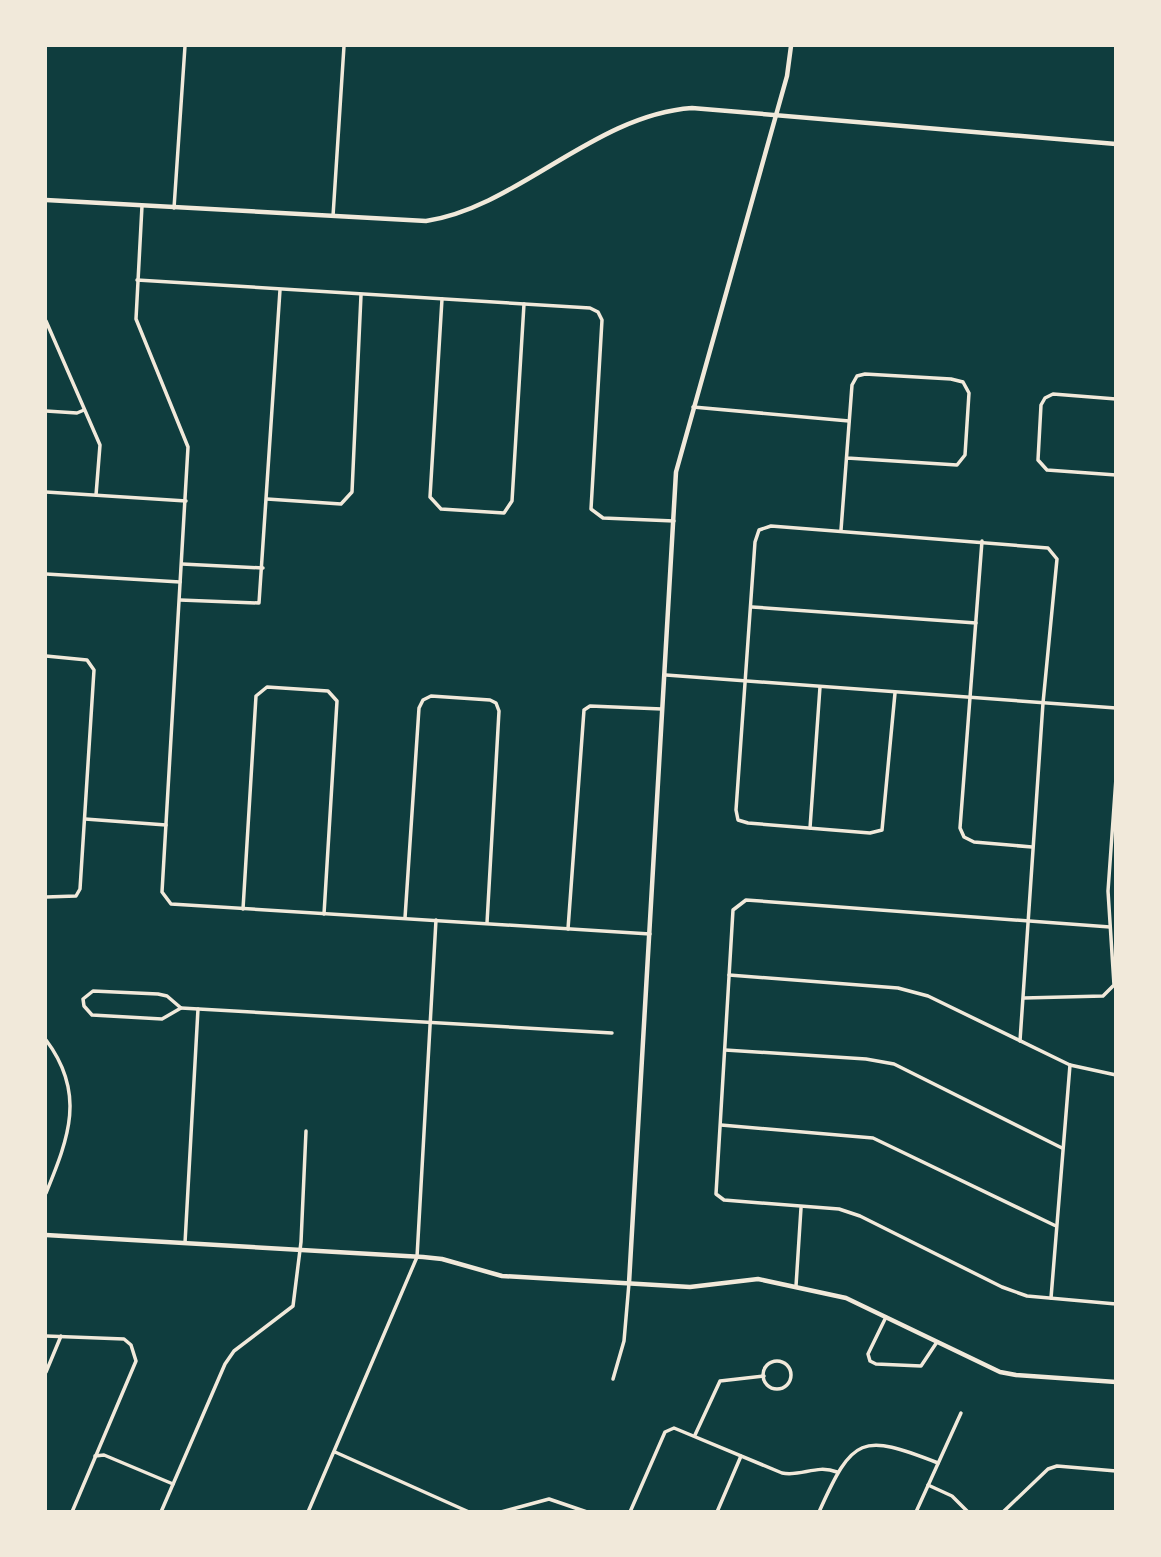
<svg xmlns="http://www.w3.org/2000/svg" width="1161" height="1557" font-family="'DejaVu Sans',sans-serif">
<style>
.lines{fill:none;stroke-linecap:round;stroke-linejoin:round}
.minor{stroke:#f1e9da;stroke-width:3.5}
.tertiary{stroke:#f1e9da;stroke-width:4.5}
</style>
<rect width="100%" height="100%" fill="#0f3d3e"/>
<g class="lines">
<g class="minor">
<polyline points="142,206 136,319 188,447 162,892 171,904 650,934"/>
<polyline points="174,208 185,46"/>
<polyline points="333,216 344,46"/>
<polyline points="137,280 590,308 598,312 602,320 591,509 603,518 674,521"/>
<polyline points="442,299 430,497 441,509 504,513 512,501 524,304"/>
<polyline points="46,321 100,445 96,495"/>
<polyline points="1116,399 1053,394 1045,398 1041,405 1038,460 1047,470 1116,475"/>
<polyline points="693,407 849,421"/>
<polyline points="46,411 77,413 84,410"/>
<polyline points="46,492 186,501"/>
<polyline points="267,499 341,504 352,492 361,295"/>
<polyline points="841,530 852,385 857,376 865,374 951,379 963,382 969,393 965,455 957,465 847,458"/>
<polyline points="982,541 960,828 964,837 974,842 1032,847"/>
<polyline points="182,564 263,568"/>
<polyline points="46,574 180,582"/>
<polyline points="180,600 259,603 280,290"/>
<polyline points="752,607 976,623"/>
<polyline points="46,656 87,660 94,670 80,889 76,896 46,897"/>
<polyline points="666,675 1116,708"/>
<polyline points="895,693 882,830 870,833 748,823 738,820 736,810 755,542 759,530 771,526 1048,548 1057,559 1043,703 1020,1041"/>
<polyline points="85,819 166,825"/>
<polyline points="810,828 820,687"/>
<polyline points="243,909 256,696 267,687 328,691 337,701 324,914"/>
<polyline points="405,918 419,708 423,700 431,696 490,700 496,703 499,711 487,923"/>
<polyline points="1110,927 746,900 733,910 716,1194 724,1200 839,1209 860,1216 1002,1287 1027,1296 1116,1304"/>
<polyline points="568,929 584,710 590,706 662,709"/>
<polyline points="729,975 898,988 928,996 1070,1065 1116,1075"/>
<polygon points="93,991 158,994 167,996 181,1008 162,1019 92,1015 84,1006 83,999"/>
<polyline points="1024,998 1103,996 1114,985 1108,891 1116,778"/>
<polyline points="181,1008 612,1033"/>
<path d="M 46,1040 C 86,1093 69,1137 46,1193"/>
<polyline points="725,1050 866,1059 894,1064 1062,1148"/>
<polyline points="721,1125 873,1138 1056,1226"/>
<polyline points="185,1243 198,1009"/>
<polyline points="796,1286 801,1208"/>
<polyline points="1051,1298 1070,1065"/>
<polyline points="886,1317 868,1354 870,1361 876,1364 921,1366 937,1342"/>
<polyline points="46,1336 124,1339 131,1345 136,1361 72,1512"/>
<circle cx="777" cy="1375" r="14"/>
<polyline points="46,1372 61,1336"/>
<polyline points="613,1379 624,1341 629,1283"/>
<polyline points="695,1435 720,1381 764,1376"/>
<polyline points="335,1452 469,1512"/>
<polyline points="95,1456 104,1455 173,1484"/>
<polyline points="928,1485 952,1496 968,1512"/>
<polyline points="161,1512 225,1364 234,1351 293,1306 301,1242 306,1131"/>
<polyline points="308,1512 417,1257 436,920"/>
<polyline points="501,1512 549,1499 587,1512"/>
<path d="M 630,1512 L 665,1432 L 674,1428 L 782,1473 C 802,1477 816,1464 837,1472"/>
<polyline points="717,1512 741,1456"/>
<path d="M 819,1512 C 853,1436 861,1433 938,1463"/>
<polyline points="916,1512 961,1413"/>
<polyline points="1003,1512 1048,1469 1057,1466 1116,1471"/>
</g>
<g class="tertiary">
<path d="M 46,200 L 426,221 C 518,207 594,115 692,108 L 1116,144"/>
<polyline points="46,1235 423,1257 442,1259 502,1276 690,1287 758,1279 846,1298 1000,1372 1016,1375 1116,1382"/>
<polyline points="629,1283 676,472 787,76 791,46"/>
</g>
</g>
<rect width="1161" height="1557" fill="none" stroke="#f1e9da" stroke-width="94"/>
</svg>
